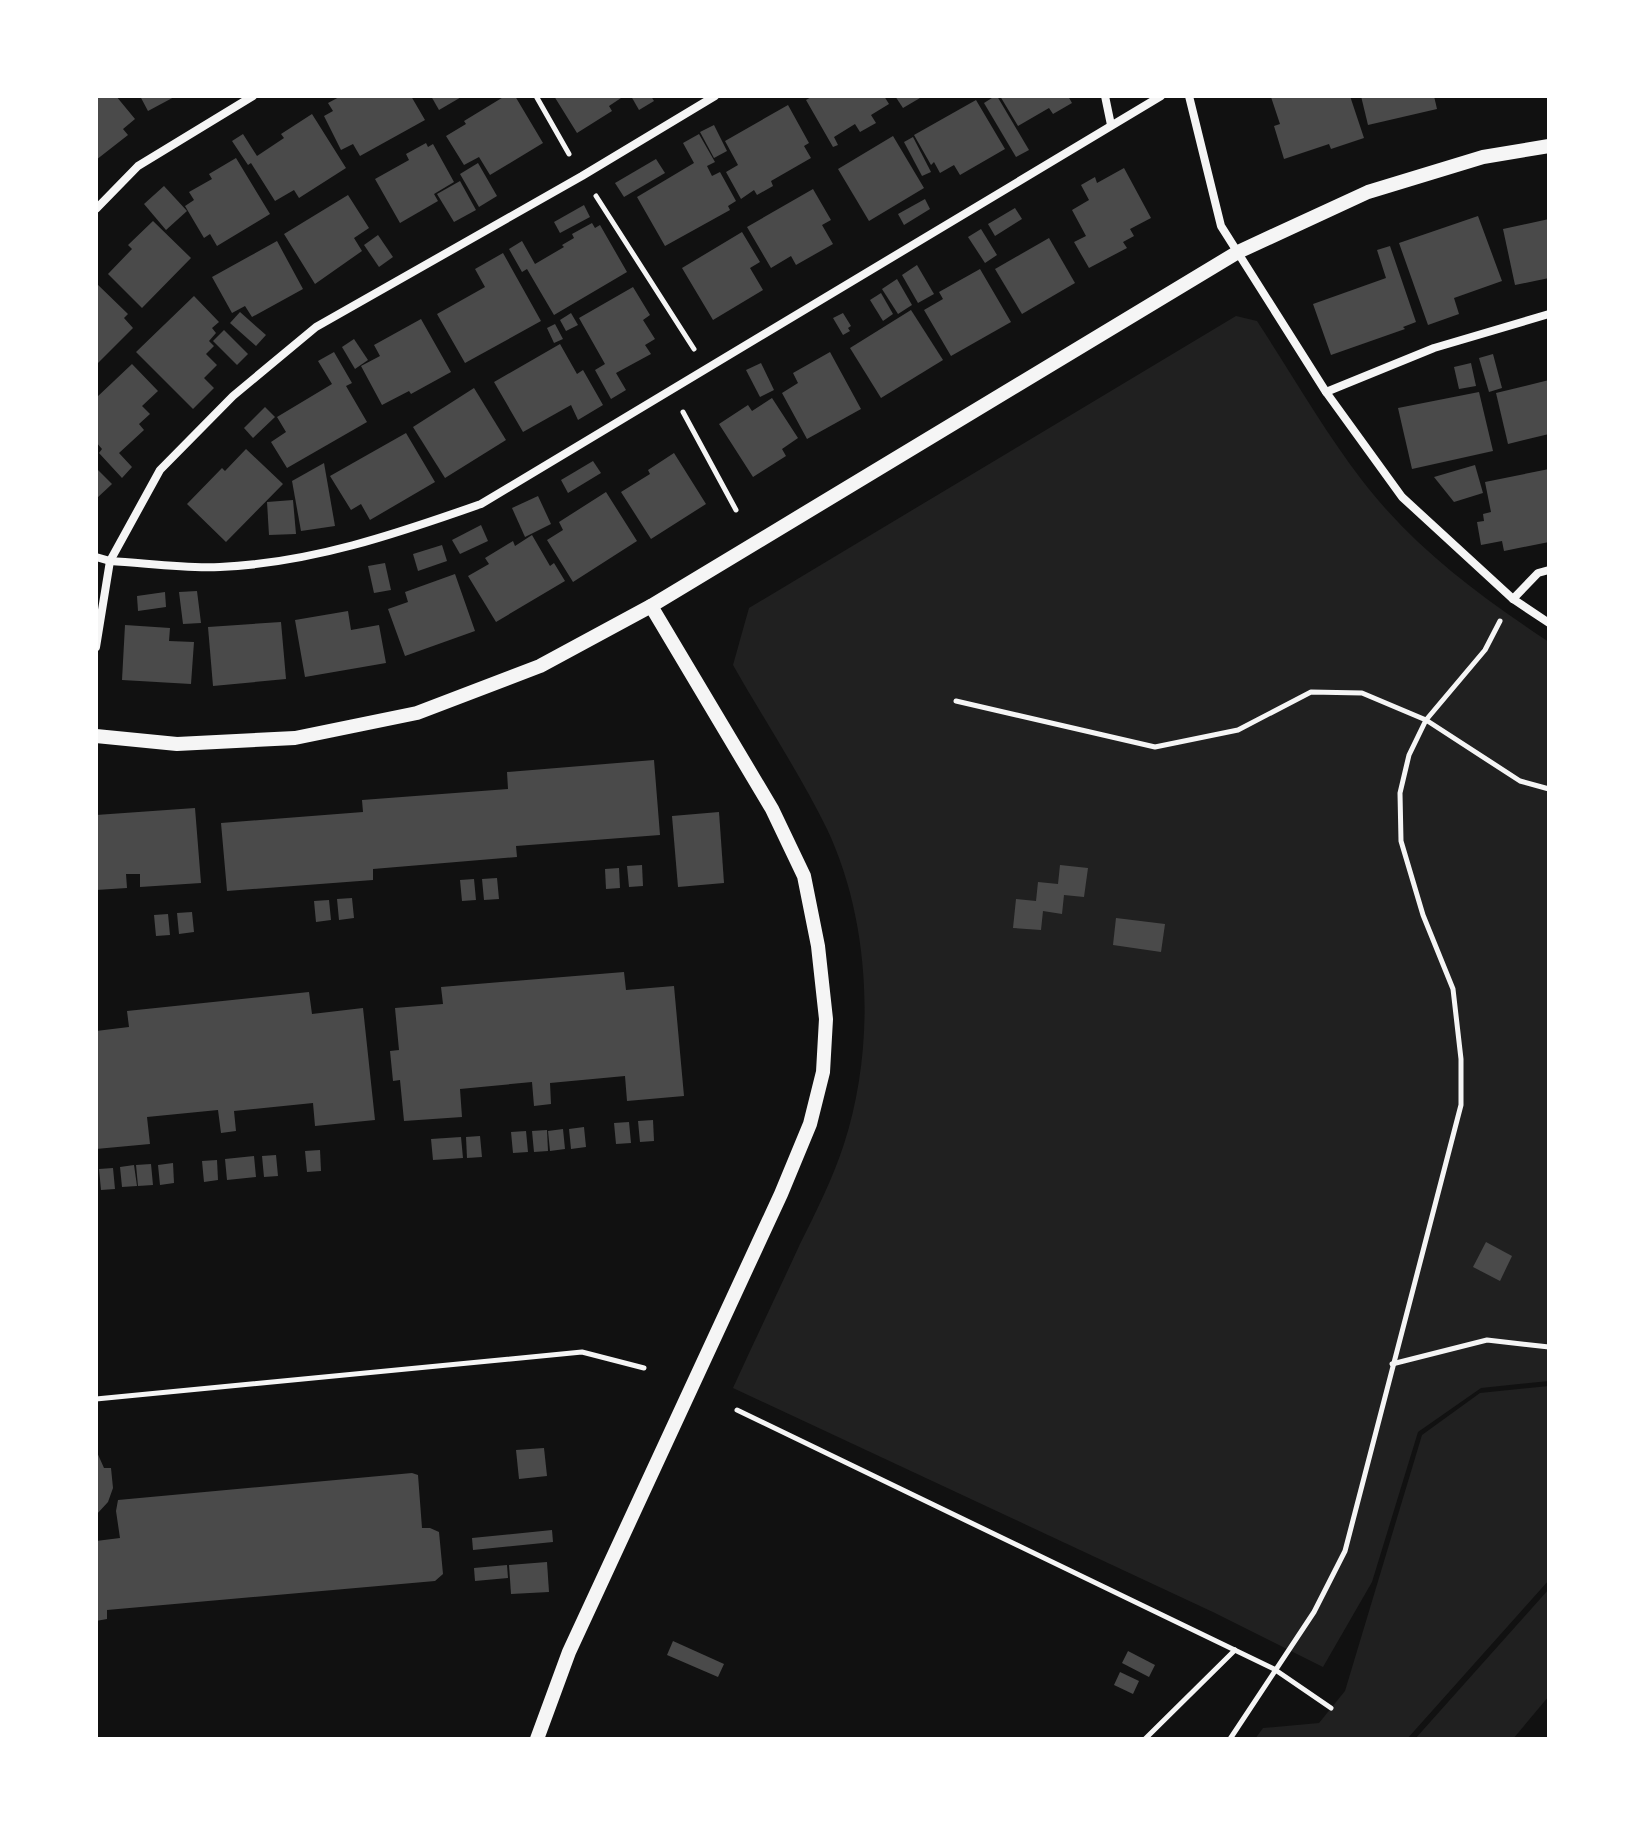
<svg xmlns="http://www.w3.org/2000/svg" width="1645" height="1835" font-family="'PT Serif',serif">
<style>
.green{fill:#202020}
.building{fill:#4a4a4a}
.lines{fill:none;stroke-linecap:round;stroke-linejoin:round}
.path{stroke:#f5f5f5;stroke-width:5}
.minor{stroke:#f5f5f5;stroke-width:8}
.tertiary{stroke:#f5f5f5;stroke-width:14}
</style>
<rect width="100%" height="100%" fill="#111"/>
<g class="green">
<path d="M 1236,316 L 1257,321 C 1291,373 1323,429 1361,479 C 1413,547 1478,595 1549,642 L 1549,1381 L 1481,1388 L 1418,1432 L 1372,1582 L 1323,1667 L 1215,1613 L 733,1388 C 755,1340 778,1292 800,1244 C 816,1212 833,1178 844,1144 C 876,1046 871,922 827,829 C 800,774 763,718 733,665 L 749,608 Z"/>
<polygon points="1549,1386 1549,1580 1407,1739 1255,1739 1263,1728 1319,1723 1345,1691 1422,1435 1480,1393"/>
<polygon points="1549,1589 1549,1696 1513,1739 1415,1739"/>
</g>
<g class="building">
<polygon points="96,96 116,96 135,119 123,129 128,135 96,160"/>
<polygon points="140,96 176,96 148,111"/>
<polygon points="341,96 411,96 425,120 360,156 353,144 341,150 324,116 333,111 328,103"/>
<polygon points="431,96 463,96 439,110"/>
<polygon points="505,96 515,96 543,143 490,175 479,157 464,165 446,136 466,124 464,121"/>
<polygon points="554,96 624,96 609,106 612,111 577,133"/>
<polygon points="631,96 651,96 654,101 639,110"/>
<polygon points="813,96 884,96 889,104 871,115 876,123 860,132 855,124 834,137 838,145 833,147 806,100"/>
<polygon points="895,96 919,96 920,98 903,108"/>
<polygon points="995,96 997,96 1029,150 1016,157 984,103"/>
<polygon points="1000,96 1068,96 1072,103 1053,114 1049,108 1018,126"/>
<polygon points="1350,96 1364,138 1331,149 1329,144 1284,159 1274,126 1280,124 1271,97"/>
<polygon points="1361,96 1434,96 1437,109 1368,125"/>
<polygon points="976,100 1005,149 960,175 954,165 940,173 934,162 931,165 914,135"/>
<polygon points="788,105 809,143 804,146 811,158 771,181 773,186 757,195 754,190 741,199 726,172 738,165 725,141"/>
<polygon points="312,114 346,168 299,198 294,190 275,201 251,163 248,165 232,141 243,134 257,156 284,138 281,134"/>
<polygon points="714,125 727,151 714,158 700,132"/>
<polygon points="699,134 715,162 707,166 712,176 720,172 736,201 728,206 730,210 665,246 637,197 694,163 683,143"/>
<polygon points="893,136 924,188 869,221 838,169"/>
<polygon points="913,137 931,172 922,176 904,142"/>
<polygon points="426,143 428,147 433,144 454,182 434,194 438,201 400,223 375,179 409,160 406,154"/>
<polygon points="236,158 270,214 217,246 210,234 204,238 185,206 194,200 189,192 212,179 209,174"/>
<polygon points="656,159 665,173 624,197 615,183"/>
<polygon points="478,163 497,196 479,207 460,174"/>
<polygon points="1124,168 1151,218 1130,229 1134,236 1123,242 1127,248 1089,268 1074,242 1086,236 1072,210 1089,200 1081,185 1095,177 1097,183"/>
<polygon points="460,181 476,210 454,222 437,194"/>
<polygon points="164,186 187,211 166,230 144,204"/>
<polygon points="813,189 831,220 822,225 833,244 796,265 791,256 771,268 747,227"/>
<polygon points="348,195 369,228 354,238 362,251 315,284 284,234"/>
<polygon points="925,199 930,209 904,225 898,214"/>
<polygon points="584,205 590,217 560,233 554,222"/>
<polygon points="1015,208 1022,219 995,236 988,224"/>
<polygon points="1478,216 1502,281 1454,298 1459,314 1428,325 1399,243"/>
<polygon points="1549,219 1549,278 1515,285 1503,229"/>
<polygon points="153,221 191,258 142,308 108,274 132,249 128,245"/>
<polygon points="592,223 595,228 600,225 627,272 554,315 527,269 522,272 509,249 522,241 535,264 564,247 562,245 574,238 572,234"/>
<polygon points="981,229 997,255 985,263 968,237"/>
<polygon points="742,232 760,262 750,268 763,290 713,320 682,268"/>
<polygon points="378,235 393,257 379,267 364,245"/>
<polygon points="1049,238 1075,283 1022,314 995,269"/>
<polygon points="277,241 303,289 252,317 245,306 232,313 212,277"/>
<polygon points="1390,246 1416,322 1403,327 1405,329 1331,355 1313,304 1386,278 1377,250"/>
<polygon points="503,253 541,321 465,363 437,314 485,287 475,269"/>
<polygon points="917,265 934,294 918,303 902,275"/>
<polygon points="980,269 1011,322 951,356 924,310 943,299 939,292"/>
<polygon points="897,279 912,305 898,314 882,289"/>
<polygon points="96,283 128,314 124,318 133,328 96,365"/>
<polygon points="633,287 650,315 643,320 655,339 645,345 651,354 616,373 626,390 611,399 595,370 605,364 579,318"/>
<polygon points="881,293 893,314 883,321 870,300"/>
<polygon points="194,296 219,322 212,328 216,333 209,341 214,346 206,354 217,365 204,378 214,388 193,409 136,352"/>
<polygon points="911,310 943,360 881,398 850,348"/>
<polygon points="240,312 266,335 256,346 230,323"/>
<polygon points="571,313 578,325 566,331 560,320"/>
<polygon points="843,313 851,326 848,328 850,331 843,335 833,318"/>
<polygon points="421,319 451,372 411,394 409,391 382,405 361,366 380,356 374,345"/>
<polygon points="555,324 563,339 554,343 547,328"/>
<polygon points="224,330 248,354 237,365 213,341"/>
<polygon points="354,339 368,360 355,369 342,347"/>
<polygon points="560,344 577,374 583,370 603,405 578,420 571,405 523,432 494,382"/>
<polygon points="334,352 352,383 346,386 367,422 287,468 271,442 286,432 277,417 332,384 318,361"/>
<polygon points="830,352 861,409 807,439 782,393 798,383 793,373"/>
<polygon points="1493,354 1502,388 1489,392 1479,358"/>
<polygon points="761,363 774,390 760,397 746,370"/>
<polygon points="1471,363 1476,386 1459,389 1454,367"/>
<polygon points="132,364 158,391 142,406 150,414 139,424 144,430 119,453 132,467 122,478 99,453 102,449 96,442 96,398"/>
<polygon points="1549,380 1549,434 1508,444 1496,393"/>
<polygon points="474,388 506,440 445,478 413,427"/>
<polygon points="1479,392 1493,451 1412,469 1398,408"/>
<polygon points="772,398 798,438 782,449 786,456 753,477 719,424 748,405 752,411"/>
<polygon points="265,407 275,417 253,438 244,428"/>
<polygon points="406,433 435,482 370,520 361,504 351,510 330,476"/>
<polygon points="246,449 283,484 226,542 187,504 222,468 225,471"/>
<polygon points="674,453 706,504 651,539 621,492 650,474 648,470"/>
<polygon points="593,461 601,473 568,493 561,480"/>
<polygon points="324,463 335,526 301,531 292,481"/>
<polygon points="1475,465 1483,493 1454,502 1434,477"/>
<polygon points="96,468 112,484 96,499"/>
<polygon points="1549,469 1549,542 1504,551 1502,541 1481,545 1477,522 1484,521 1483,514 1491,512 1485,482"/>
<polygon points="606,492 637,541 573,582 547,540 563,530 559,522"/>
<polygon points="538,496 551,524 525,537 512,508"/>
<polygon points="293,500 296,534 269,535 267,502"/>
<polygon points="481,525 488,541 460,554 452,540"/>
<polygon points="532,535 550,566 554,563 565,581 496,622 468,576 489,564 485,558 513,541 515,546"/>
<polygon points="442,545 447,561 418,571 413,554"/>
<polygon points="385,563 391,590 374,593 368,566"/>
<polygon points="455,574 475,631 405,656 388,609 408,602 405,592"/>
<polygon points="197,591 201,623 183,624 179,592"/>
<polygon points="165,592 166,607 138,611 137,596"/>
<polygon points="348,611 351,630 379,625 386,663 305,677 295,620"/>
<polygon points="281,622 286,679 213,686 208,627"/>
<polygon points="125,625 170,628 169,641 194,642 191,684 122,680"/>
<polygon points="654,760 660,835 516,846 517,857 373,869 373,880 227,891 221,823 363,812 362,800 508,789 507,772"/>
<polygon points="195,808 201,883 140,887 140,874 126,874 127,888 96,890 96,815"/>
<polygon points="719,812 724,883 678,887 672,816"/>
<polygon points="642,865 643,886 629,887 627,866"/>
<polygon points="1060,865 1088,868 1084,897 1064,895 1062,914 1043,911 1041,930 1013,928 1016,899 1036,901 1038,882 1058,884"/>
<polygon points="619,868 620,888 606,889 605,869"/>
<polygon points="497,878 499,899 484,900 482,879"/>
<polygon points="474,879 476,900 462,901 460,880"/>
<polygon points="352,898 354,918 339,920 337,899"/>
<polygon points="329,900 331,920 316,922 314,901"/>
<polygon points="192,912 194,932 179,934 177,913"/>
<polygon points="168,914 170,935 156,936 154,915"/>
<polygon points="1116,918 1165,924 1161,952 1113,945"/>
<polygon points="624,972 626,990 674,986 684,1096 627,1101 625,1076 550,1083 551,1104 534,1106 532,1082 460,1089 462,1117 404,1121 400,1080 393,1081 390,1051 399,1050 395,1008 443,1004 441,987"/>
<polygon points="309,992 312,1014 363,1008 375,1120 315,1126 313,1103 234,1111 236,1131 221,1133 218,1110 147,1117 150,1144 96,1149 96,1031 129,1027 127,1011"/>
<polygon points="653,1120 654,1141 640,1142 638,1121"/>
<polygon points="629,1122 631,1143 616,1144 614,1123"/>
<polygon points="584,1127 586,1147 571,1149 569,1129"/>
<polygon points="563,1129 565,1149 550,1151 548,1131"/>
<polygon points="547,1130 548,1151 534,1152 532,1131"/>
<polygon points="526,1131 528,1152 513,1153 511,1132"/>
<polygon points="480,1136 482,1157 467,1158 466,1137"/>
<polygon points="461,1137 463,1158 433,1160 431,1139"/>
<polygon points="320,1150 321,1171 307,1172 305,1151"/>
<polygon points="276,1155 278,1176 264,1177 262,1156"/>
<polygon points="254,1156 256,1177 227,1180 225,1159"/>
<polygon points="217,1160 218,1180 204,1182 202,1161"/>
<polygon points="173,1163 174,1183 160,1185 158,1165"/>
<polygon points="151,1164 153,1185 138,1186 136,1165"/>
<polygon points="134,1165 137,1186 122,1187 120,1167"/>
<polygon points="113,1168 115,1189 101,1190 99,1169"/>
<polygon points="1486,1242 1512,1256 1500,1281 1473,1267"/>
<polygon points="544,1448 547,1476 519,1479 516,1450"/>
<polygon points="96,1450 104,1468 111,1468 113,1488 108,1502 96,1515"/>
<polygon points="412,1473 418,1475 422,1528 430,1528 439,1532 443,1574 435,1581 107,1610 107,1619 96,1621 96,1541 120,1538 116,1511 118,1500"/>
<polygon points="552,1530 553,1542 473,1550 472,1538"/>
<polygon points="547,1562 549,1592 511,1594 509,1565"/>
<polygon points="507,1565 508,1578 475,1581 474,1568"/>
<polygon points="673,1641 724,1664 718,1677 667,1655"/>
<polygon points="1128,1651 1155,1665 1149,1677 1122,1663"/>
<polygon points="1120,1672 1139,1681 1133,1694 1114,1685"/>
</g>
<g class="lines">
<g class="path">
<polyline points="536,96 569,154"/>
<polyline points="596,196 694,349"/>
<polyline points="683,412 736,510"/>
<polyline points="956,701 1155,747 1238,730 1311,692 1362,693 1426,720 1520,781 1549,789"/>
<polyline points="1392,1364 1487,1340 1549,1347"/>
<polyline points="96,1399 582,1352 644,1368"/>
<polyline points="737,1410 1274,1669 1331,1708"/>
<polyline points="1145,1739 1235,1650"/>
<polyline points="1230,1739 1314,1612 1345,1551 1461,1105 1461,1059 1453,989 1423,915 1401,841 1400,793 1409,755 1426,720 1485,650 1500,621"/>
</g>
<g class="minor">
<polyline points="1105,96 1111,125"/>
<polyline points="1189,96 1221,226 1326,392 1402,497 1513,599 1549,623"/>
<polyline points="96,209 138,166 253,96"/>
<polyline points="1326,392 1434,348 1549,314"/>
<path d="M 96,557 L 110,561 C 146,563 184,569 220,567 C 311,563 396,534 481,504 L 1161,96"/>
<polyline points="1513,599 1538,573 1549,570"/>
<polyline points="96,647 110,561 160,470 233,396 316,327 582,176 715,96"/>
</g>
<g class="tertiary">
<polyline points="96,736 177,744 295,738 417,713 540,666 651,606 1238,252 1368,192 1483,157 1549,146"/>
<polyline points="537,1739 569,1652 781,1194 810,1124 823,1072 826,1019 818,946 804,876 772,809 651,606"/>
</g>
</g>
<rect width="1645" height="1835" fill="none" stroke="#ffffff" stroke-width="196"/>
</svg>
